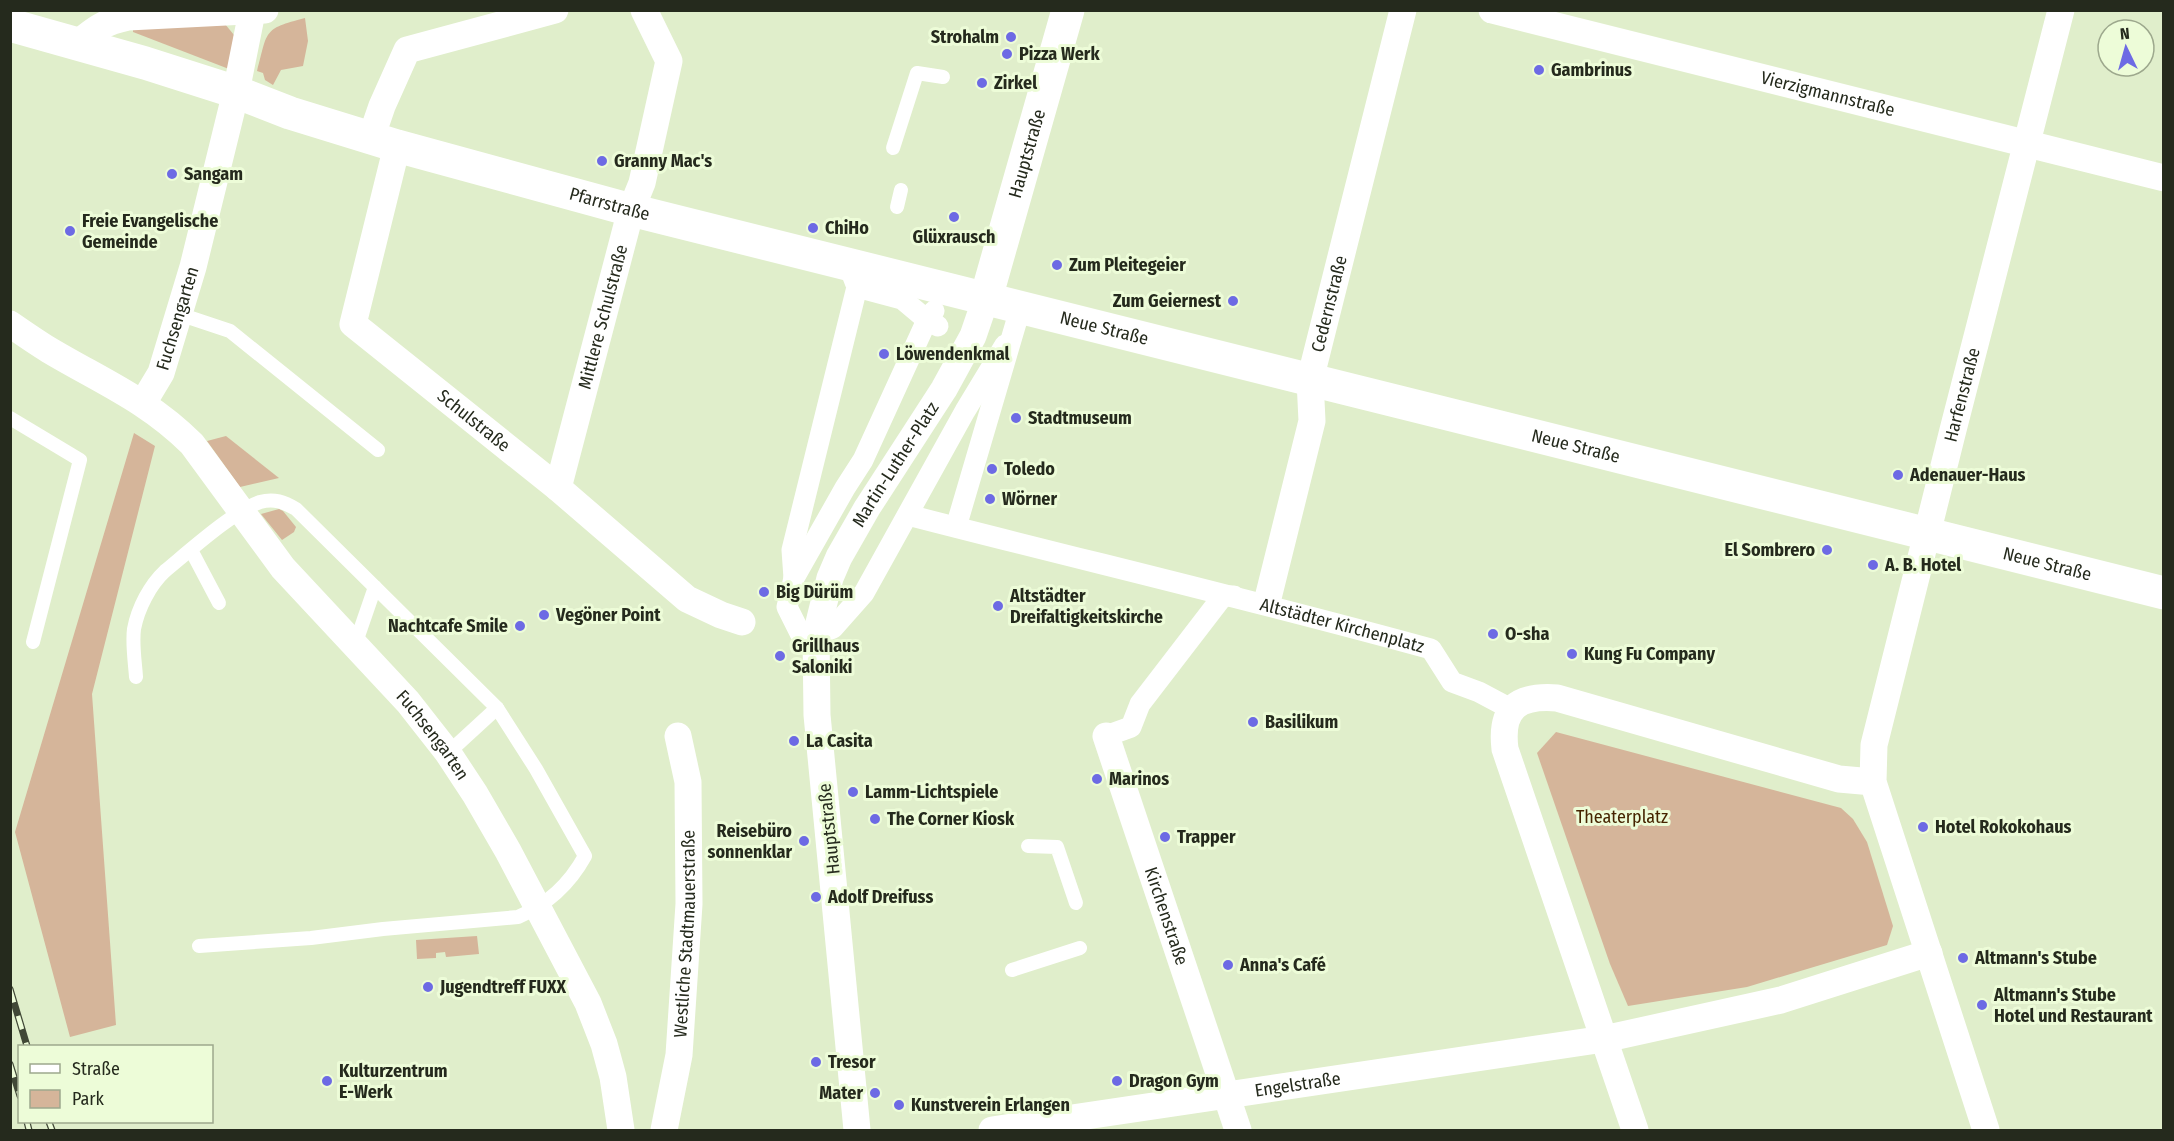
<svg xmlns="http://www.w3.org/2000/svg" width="2174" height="1141" font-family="'Fira Sans Condensed',sans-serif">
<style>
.green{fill:#d5b59a}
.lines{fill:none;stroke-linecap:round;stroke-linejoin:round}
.service{stroke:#fff;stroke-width:14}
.pedestrian{stroke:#fff;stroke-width:21}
.minor{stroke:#fff;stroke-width:27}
.tertiary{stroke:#fff;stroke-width:33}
.rail-casing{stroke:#414837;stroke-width:7}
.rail{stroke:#edfcd8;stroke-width:4.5;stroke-dasharray:14;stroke-linecap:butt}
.poi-dot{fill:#6d6ae4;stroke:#edfcd8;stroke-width:2}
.labels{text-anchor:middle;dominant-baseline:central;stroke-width:6;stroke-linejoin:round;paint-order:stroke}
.poi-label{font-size:18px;font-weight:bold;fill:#252a1d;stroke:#edfcd8;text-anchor:start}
.street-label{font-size:18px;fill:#252a1d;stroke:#edfcd8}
.park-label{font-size:18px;fill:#462400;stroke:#edfcd8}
</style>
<rect width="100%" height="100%" fill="#e0eecb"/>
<g class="green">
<path d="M 305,18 L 308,41 L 303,66 L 281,70 L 273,85 L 265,80 L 263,73 L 257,71 C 268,31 262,29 305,18 Z"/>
<polygon points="225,24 234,35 229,69 133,32 133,27"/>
<polygon points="134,433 155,446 92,694 116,1025 70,1037 15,832"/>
<polygon points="226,436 279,478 240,487 207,441"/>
<polygon points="279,509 283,511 296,527 294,532 282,540 261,514"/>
<polygon points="1556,732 1841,808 1853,819 1867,842 1893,926 1887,945 1747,987 1628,1006 1610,964 1537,753"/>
<polygon points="477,936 479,954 446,957 445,952 436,953 436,958 417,959 416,940"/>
</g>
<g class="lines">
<g class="service">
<polyline points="893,148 917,73 943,77"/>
<polyline points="897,207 901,190"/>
<polyline points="179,314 230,331 378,450"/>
<polyline points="10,418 80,460 33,642"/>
<polyline points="191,550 219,603"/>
<polyline points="355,645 375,587"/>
<path d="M 136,677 C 135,662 132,644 134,629 C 138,608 150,585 165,571 C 187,553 235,510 260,502 C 274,498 284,502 296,509 L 497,708 L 536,769 L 585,856 C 569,885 548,904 518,917 L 383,929 L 311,938 L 199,946"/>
<polyline points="448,753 497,708"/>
<polyline points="1028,846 1057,847 1076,903"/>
<polyline points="1012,970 1080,948"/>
</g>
<g class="pedestrian">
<polyline points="852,274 857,287 902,299 927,320 938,326"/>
<polyline points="934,311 927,320 863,460 845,488 794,578 787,607 800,633 816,635 833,628 864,593 965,411 1005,345"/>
<path id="s1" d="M 908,515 C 1082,560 1257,601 1431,649 L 1452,682 L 1479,692 L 1511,709"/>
<polyline points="956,527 1016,323"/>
<polyline points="794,578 792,550 857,287"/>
<polyline points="1106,736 1131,727 1140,704 1223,596 1234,596"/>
</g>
<g class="minor">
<path id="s2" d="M 1492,10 L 2164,178"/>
<path d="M 77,44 C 95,29 104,22 128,17 L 265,10"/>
<polyline points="371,138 382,106 407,50 555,10"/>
<path id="s3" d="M 397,146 L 353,324 L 558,488 L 687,599 L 721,615 L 742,622"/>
<path id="s4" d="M 10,324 C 23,333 36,342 49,350 C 101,381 148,400 192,444 L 283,568 L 408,702 L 448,753 L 475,794 L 508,851 L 588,1003 L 604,1044 L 613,1077 L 621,1130"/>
<path id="s5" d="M 143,403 L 161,373 L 193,267 L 236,92 L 252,12"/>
<path id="s6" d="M 558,488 L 631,210 L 642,183 L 669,61 L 644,10"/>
<path id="s7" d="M 1268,598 L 1312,421 L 1310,380 L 1403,10"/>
<path id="s8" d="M 1106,736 L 1238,1130"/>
<path id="s9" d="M 664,1130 L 679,1055 L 689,904 L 688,782 L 678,736"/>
<path id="s10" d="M 857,1130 L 817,715 L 816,635 L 830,578 L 839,557 L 867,508 L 944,389 L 973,336 L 986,298"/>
<path id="s11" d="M 992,1130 L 1604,1039 L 1781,1000 L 1929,953"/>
<path d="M 1635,1130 L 1505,749 C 1500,708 1518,695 1557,698 L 1839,779 L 1873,782"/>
<path id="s12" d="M 1986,1130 L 1873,782 L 1874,745 L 1953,430 L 2061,10"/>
</g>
<g class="tertiary">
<path id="s13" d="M 10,25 L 145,63 L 236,92 L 290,113 L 397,146 L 631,210 L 2164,593"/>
<path id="s14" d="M 986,298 L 1068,10"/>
</g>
<g class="rail-casing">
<g id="rail">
<polyline points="10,989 27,1046"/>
<polyline points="10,1064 20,1096"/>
<polyline points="27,1122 29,1130"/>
<polyline points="49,1122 52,1130"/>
</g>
</g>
<use href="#rail" class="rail"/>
</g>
<g class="poi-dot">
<circle cx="1011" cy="37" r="6"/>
<circle cx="1007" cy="54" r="6"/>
<circle cx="1539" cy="70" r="6"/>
<circle cx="982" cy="83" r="6"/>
<circle cx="602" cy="161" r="6"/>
<circle cx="172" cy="174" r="6"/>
<circle cx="954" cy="217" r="6"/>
<circle cx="813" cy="228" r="6"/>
<circle cx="70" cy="231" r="6"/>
<circle cx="1057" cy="265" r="6"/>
<circle cx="1233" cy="301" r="6"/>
<circle cx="884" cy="354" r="6"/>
<circle cx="1016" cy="418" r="6"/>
<circle cx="992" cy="469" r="6"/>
<circle cx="1898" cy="475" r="6"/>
<circle cx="990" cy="499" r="6"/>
<circle cx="1827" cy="550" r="6"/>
<circle cx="1873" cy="565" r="6"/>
<circle cx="764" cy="592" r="6"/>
<circle cx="998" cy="606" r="6"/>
<circle cx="544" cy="615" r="6"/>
<circle cx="520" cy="626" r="6"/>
<circle cx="1493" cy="634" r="6"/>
<circle cx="1572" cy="654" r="6"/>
<circle cx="780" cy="656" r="6"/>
<circle cx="1253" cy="722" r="6"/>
<circle cx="794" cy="741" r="6"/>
<circle cx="1097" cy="779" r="6"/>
<circle cx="853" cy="792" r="6"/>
<circle cx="875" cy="819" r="6"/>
<circle cx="1923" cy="827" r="6"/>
<circle cx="1165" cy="837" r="6"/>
<circle cx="804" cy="841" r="6"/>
<circle cx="816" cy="897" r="6"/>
<circle cx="1963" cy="958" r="6"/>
<circle cx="1228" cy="965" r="6"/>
<circle cx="428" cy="987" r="6"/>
<circle cx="1982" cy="1005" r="6"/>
<circle cx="816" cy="1062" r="6"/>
<circle cx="327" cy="1081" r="6"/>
<circle cx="1117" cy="1081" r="6"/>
<circle cx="875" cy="1093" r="6"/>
<circle cx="899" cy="1105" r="6"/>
</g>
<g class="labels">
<g class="poi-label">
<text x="999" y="37" text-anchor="end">Strohalm</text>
<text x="1019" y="54">Pizza Werk</text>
<text x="1551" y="70">Gambrinus</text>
<text x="994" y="83">Zirkel</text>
<text x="614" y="161">Granny Mac's</text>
<text x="184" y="174">Sangam</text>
<text x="82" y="221">Freie Evangelische<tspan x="82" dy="21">Gemeinde</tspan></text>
<text x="825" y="228">ChiHo</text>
<text x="954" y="237" text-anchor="middle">Glüxrausch</text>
<text x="1069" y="265">Zum Pleitegeier</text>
<text x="1221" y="301" text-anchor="end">Zum Geiernest</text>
<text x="896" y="354">Löwendenkmal</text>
<text x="1028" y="418">Stadtmuseum</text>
<text x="1004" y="469">Toledo</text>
<text x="1910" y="475">Adenauer-Haus</text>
<text x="1002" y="499">Wörner</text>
<text x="1815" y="550" text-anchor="end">El Sombrero</text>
<text x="1885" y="565">A. B. Hotel</text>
<text x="776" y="592">Big Dürüm</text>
<text x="1010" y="596">Altstädter<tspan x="1010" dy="21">Dreifaltigkeitskirche</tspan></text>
<text x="556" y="615">Vegöner Point</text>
<text x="508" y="626" text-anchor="end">Nachtcafe Smile</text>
<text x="1505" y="634">O-sha</text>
<text x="792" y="646">Grillhaus<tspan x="792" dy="21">Saloniki</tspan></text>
<text x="1584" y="654">Kung Fu Company</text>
<text x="1265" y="722">Basilikum</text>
<text x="806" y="741">La Casita</text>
<text x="1109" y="779">Marinos</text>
<text x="865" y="792">Lamm-Lichtspiele</text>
<text x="887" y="819">The Corner Kiosk</text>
<text x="1935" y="827">Hotel Rokokohaus</text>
<text x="792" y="831" text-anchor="end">Reisebüro<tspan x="792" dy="21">sonnenklar</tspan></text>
<text x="1177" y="837">Trapper</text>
<text x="828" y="897">Adolf Dreifuss</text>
<text x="1975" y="958">Altmann's Stube</text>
<text x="1240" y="965">Anna's Café</text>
<text x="440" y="987">Jugendtreff FUXX</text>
<text x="1994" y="995">Altmann's Stube<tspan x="1994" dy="21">Hotel und Restaurant</tspan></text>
<text x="828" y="1062">Tresor</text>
<text x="339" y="1071">Kulturzentrum<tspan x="339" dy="21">E-Werk</tspan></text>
<text x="1129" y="1081">Dragon Gym</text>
<text x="863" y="1093" text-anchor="end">Mater</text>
<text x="911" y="1105">Kunstverein Erlangen</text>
</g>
<g class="street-label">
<text stroke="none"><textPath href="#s2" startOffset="346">Vierzigmannstraße</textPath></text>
<text stroke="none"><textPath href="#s14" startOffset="150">Hauptstraße</textPath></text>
<text stroke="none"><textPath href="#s13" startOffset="626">Pfarrstraße</textPath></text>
<text stroke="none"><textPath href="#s7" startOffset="302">Cedernstraße</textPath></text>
<text stroke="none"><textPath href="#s6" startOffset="177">Mittlere Schulstraße</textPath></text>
<text stroke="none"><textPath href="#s5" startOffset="92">Fuchsengarten</textPath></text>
<text stroke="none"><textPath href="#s13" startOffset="1136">Neue Straße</textPath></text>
<text stroke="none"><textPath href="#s12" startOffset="764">Harfenstraße</textPath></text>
<text stroke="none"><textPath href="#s3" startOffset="338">Schulstraße</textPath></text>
<text stroke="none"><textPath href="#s13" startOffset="1622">Neue Straße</textPath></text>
<text stroke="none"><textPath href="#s10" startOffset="687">Martin-Luther-Platz</textPath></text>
<text stroke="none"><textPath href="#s13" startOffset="2108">Neue Straße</textPath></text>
<text stroke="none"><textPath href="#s1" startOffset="448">Altstädter Kirchenplatz</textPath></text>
<text stroke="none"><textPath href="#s4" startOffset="597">Fuchsengarten</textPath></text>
<text transform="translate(829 829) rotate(-96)">Hauptstraße</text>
<text stroke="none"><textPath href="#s8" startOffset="190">Kirchenstraße</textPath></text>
<text stroke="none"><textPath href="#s9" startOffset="198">Westliche Stadtmauerstraße</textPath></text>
<text stroke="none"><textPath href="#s11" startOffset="309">Engelstraße</textPath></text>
</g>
<g class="park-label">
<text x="1622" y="817">Theaterplatz</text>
</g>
</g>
<rect width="2174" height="1141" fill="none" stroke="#252a1d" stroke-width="24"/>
<rect x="18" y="1045" width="195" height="78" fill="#edfcd8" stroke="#9da88d" stroke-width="1.5"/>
<rect x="30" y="1064" width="30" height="9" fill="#ffffff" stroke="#9da88d" stroke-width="1.5"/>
<text x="72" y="1075" font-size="18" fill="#252a1d">Straße</text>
<rect x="30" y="1090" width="30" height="18" fill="#d5b59a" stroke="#9da88d" stroke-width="1.5"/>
<text x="72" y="1105" font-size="18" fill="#252a1d">Park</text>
<g transform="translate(2126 48) rotate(355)"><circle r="28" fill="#edfcd8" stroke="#9da88d" stroke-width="1.5"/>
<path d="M0-4.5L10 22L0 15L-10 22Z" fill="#6d6ae4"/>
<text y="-9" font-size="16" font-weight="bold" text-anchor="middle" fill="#252a1d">N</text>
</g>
</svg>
